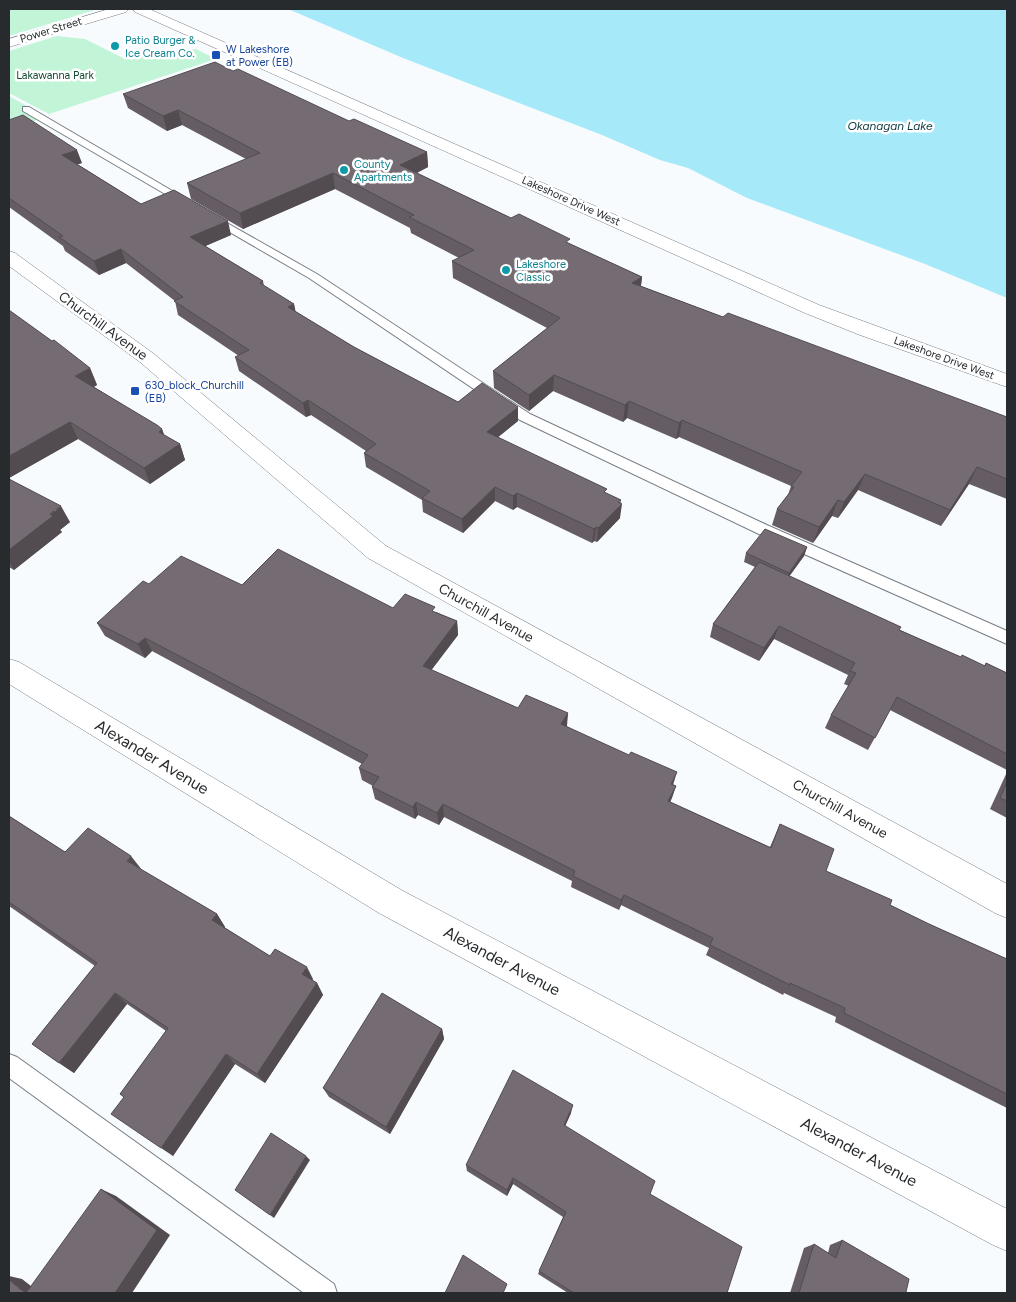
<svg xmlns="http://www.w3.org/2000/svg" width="1016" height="1302" font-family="Figtree,sans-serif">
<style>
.green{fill:#c2f4d7}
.water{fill:#a6eafa}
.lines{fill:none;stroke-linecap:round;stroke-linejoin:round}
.service-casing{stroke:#767d85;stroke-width:2}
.minor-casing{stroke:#767d85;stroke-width:1}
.tertiary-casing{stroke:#767d85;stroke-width:1}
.service{fill:#fff;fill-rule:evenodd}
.minor{fill:#fff;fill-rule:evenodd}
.tertiary{fill:#fff;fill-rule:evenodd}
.wall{fill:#655d63}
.shaded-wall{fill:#524c50}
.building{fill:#756c73;stroke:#524c50}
.culture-dot{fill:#0f9aa8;stroke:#fff;stroke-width:2}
.transit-dot{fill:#1a4fb4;stroke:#fff;stroke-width:2}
.labels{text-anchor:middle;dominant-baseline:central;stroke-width:5;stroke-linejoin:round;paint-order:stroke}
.far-street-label{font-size:11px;fill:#282b2e;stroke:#fff}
.far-culture-label{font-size:11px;fill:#0d838f;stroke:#fff;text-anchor:start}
.far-transit-label{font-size:11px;fill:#164399;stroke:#fff;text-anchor:start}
.far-park-label{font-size:11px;fill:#124930;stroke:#fff}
.far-water-label{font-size:12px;font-style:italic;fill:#0b363f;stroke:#fff}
.street-label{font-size:14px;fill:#282b2e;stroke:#fff}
.near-street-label{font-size:16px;fill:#282b2e;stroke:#fff}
</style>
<rect width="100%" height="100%" fill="#f7fbfe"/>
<g class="green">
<polygon points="9,9 98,9 9,36"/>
<polygon points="57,36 85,39 125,59 144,53 196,49 216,59 49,114 9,93 9,51"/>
<polygon points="9,96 41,114 35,121 9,130"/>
</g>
<polygon class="water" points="288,9 1007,9 1007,298 925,264 747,198 688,168 660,160 602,135 403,58"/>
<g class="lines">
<g class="service-casing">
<g id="service">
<polygon points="23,107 29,107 193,203 184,205 23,111"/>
<polygon points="211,214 317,274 530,414 769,526 1007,631 1007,644 759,534 520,420 309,278 207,219 206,217"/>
<polygon points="9,1054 17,1057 334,1284 337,1293 304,1293 9,1078"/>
</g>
</g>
<g class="minor-casing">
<g id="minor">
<polygon points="9,251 15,253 154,354 386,546 1007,884 1007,918 995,913 368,558 140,362 9,266"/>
<polygon points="9,659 19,662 403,891 1007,1209 1007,1251 993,1245 379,913 9,684"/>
</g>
</g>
<g class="tertiary-casing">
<g id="tertiary">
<polygon points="109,9 128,9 126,12 9,47 9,39"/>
<polygon points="133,9 149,9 819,305 1007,374 1007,387 860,335 805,313 135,12"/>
</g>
</g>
<use href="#service" class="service"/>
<use href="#minor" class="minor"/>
<use href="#tertiary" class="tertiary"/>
</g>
<g class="wall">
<polygon points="233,71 349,121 427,152 428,167 417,173 511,218 570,244 642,277 641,286 723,317 1007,417 1007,499 969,484 941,526 858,490 838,518 832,516 813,543 772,525 777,509 788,495 791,486 679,437 676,439 627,418 623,422 553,391 529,411 494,388 493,371 547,328 453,278 452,261 459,258 411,233 410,228 335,189 243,229 191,199 187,183 246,159 182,125 167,131 128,108 123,94"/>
<polygon points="9,120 82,163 77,164 141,204 231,235 205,246 263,281 264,286 294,304 295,311 354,347 458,402 518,421 498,437 606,493 620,503 620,518 597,542 594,541 592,543 517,507 513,510 495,501 463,533 423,512 422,500 366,467 364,453 366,451 311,415 306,417 239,371 235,357 239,356 178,315 175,301 126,263 99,275 65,251 63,246 9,207"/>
<polygon points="90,368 97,385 94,387 162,429 164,435 180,444 185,460 150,484 78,439 9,478"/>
<polygon points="9,479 70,522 60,530 62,532 14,570 9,567"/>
<polygon points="807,547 804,556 789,576 900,630 960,657 984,666 986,663 1007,673 1007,770 890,710 868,750 825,728 831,715 849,686 844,684 848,675 774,639 759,661 710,637 713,624 755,567 744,562 746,553"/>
<polygon points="149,584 242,585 393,608 436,612 457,621 458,635 431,670 518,708 568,713 566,726 676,786 670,802 770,847 780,824 826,871 890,905 929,924 1007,959 1007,1108 835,1022 836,1017 784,993 783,995 706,955 709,948 621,905 619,910 571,887 572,881 444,817 439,825 418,815 415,819 375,799 372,787 373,786 362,780 359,768 362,764 152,651 145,658 105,636 97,623"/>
<polygon points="1007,772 1007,818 990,809"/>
<polygon points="9,816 65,852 140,869 217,914 225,927 225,928 270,956 313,979 312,980 317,983 323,995 265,1083 235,1064 173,1156 124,1097 120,1094 166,1031 127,1004 74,1073 32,1044 95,966 9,906"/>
<polygon points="442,1029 444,1039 390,1134 329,1097 323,1088"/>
<polygon points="571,1113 565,1126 650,1194 727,1293 568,1293 538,1274 563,1217 513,1184 507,1196 467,1171 466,1165"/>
<polygon points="842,1240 906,1292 908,1293 790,1293 804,1248 814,1244 828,1253 830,1245"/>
</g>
<g class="shaded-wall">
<polygon points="178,110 182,125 167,131 163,116"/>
<polygon points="77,150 82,163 67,168 62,155"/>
<polygon points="427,152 428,167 402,180 400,165"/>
<polygon points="333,173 335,189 243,229 240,213"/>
<polygon points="228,221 231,235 194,251 190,237"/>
<polygon points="121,249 126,263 99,275 94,261"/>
<polygon points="642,277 640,293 632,283"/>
<polygon points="294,304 297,318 288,307"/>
<polygon points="90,368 97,385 82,392 75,376"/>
<polygon points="554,375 553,391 529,411 529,395"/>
<polygon points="308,400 311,415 306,417 303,403"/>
<polygon points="629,401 627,418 623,422 625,405"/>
<polygon points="518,407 518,421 487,446 487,432"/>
<polygon points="682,420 679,437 676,439 679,423"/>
<polygon points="70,422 78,439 9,478 9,456"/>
<polygon points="162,429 168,446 159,432"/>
<polygon points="180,444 185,460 150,484 144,468"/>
<polygon points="977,467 969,484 941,526 950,510"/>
<polygon points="865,474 858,490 838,518 844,502"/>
<polygon points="495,487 495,501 463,533 462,519"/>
<polygon points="517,493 517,507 513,510 513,496"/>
<polygon points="621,500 620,506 622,504 620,518 597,542 598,528"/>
<polygon points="838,500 832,516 813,543 819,527"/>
<polygon points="61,506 70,522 60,530 62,532 14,570 9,561 9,550"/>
<polygon points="596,527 594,541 592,543 594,529"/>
<polygon points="807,547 804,556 786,581 789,573"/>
<polygon points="457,621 458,635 424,680 423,666"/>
<polygon points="779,626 774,639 759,661 764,648"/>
<polygon points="145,638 152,651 145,658 138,644"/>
<polygon points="568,713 567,726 560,737 561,724"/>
<polygon points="677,772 673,785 671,784"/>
<polygon points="676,786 672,798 665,813 668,801"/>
<polygon points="416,802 418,815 415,819 413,807"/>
<polygon points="443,804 444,817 439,825 437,813"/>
<polygon points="131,856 142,870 127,861"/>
<polygon points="624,895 621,905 619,910 621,900"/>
<polygon points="217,914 225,927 220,934 212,920"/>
<polygon points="307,967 313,979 308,986 302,974"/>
<polygon points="317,983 323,995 265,1083 257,1074"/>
<polygon points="115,993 127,1004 74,1073 59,1063"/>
<polygon points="442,1029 444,1039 390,1134 386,1127"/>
<polygon points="226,1054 235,1064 173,1156 161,1148"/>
<polygon points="573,1105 571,1113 562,1133 564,1125"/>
<polygon points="306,1156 310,1160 274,1218 270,1215"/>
<polygon points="513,1178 513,1184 507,1196 507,1190"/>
<polygon points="101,1189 116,1196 170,1235 132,1293 115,1293"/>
<polygon points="9,1276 22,1279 40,1293 25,1293 9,1280"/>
</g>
<g class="building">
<polygon points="215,62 233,71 238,69 349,121 354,119 427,152 400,165 511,218 519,214 570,239 566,242 642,277 632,283 723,317 728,313 1007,417 1007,479 977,467 950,510 865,474 844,502 838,500 819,527 777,509 794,487 791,486 802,472 682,420 679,423 629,401 625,405 554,375 529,395 493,371 560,318 452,261 474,250 409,217 414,215 333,173 240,213 187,183 260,153 178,110 163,116 123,94"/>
<polygon points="23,115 77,150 62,155 141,204 174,190 228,221 190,237 263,281 260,283 294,304 288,307 354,347 458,402 482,383 518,407 487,432 607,489 604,492 621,500 618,502 622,504 598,528 596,527 594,529 517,493 513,496 495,487 462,519 422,498 430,491 364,453 376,444 308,400 303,403 235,357 249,350 174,301 183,297 121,249 94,261 59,237 63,236 9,198 9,120"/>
<polygon points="9,310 52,341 54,340 90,368 75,376 157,425 162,429 159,432 180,444 144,468 70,422 9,456"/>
<polygon points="9,479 61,506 50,514 53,516 9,550"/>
<polygon points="765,529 807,547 789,573 746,553"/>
<polygon points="278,549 393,608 405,594 435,607 432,611 457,621 423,666 518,708 526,695 568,713 561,724 629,755 631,752 677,772 671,784 676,786 668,801 771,848 780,824 834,849 826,871 892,900 890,905 929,924 1007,959 1007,1094 844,1013 845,1008 790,983 790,985 710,945 713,938 624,895 621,900 573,876 575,871 443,804 437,813 416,802 413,807 372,787 379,777 359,768 368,755 145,638 138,644 97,623 143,581 149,584 181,556 242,585"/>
<polygon points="759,562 901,627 899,630 961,657 962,655 985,666 986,663 1007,673 1007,754 897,697 875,738 831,715 856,673 850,671 855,663 779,626 764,648 713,624"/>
<polygon points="1007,782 1007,801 1000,798"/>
<polygon points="9,816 65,852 88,828 131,856 127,861 217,914 212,920 270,956 275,949 307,967 302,974 317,983 257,1074 226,1054 161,1148 111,1114 124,1097 120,1094 168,1028 115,993 59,1063 32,1044 97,963 9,902"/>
<polygon points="382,993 442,1029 386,1127 323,1088"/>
<polygon points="513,1070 573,1105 564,1125 655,1181 650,1194 742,1247 727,1293 574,1293 539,1271 566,1212 513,1178 507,1190 466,1165"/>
<polygon points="271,1133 306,1156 270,1215 235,1190"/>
<polygon points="101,1189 157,1230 115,1293 26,1293"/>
<polygon points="842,1240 909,1279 906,1292 908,1293 799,1293 814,1244 836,1258"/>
<polygon points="463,1255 507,1284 503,1293 445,1293"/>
<polygon points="9,1280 25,1293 9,1293"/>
</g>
<g class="culture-dot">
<circle cx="115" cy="46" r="5"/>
<circle cx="344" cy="170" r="5"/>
<circle cx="506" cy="270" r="5"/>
</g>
<g class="transit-dot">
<rect x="211" y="50" width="10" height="10" rx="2.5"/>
<rect x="130" y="386" width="10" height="10" rx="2.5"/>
</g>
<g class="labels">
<g class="far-street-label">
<text transform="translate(51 30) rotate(-17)">Power Street</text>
<text transform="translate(571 201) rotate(24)">Lakeshore Drive West</text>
<text transform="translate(944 358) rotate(20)">Lakeshore Drive West</text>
</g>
<g class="far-culture-label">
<text x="125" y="40">Patio Burger &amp;<tspan x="125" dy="13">Ice Cream Co.</tspan></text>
<text x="354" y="164">County<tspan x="354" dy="13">Apartments</tspan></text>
<text x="516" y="264">Lakeshore<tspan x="516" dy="13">Classic</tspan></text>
</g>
<g class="far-transit-label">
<text x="226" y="49">W Lakeshore<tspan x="226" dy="13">at Power (EB)</tspan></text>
<text x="145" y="385">630_block_Churchill<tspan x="145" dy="13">(EB)</tspan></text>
</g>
<g class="far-park-label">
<text x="55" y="75">Lakawanna Park</text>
</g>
<g class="far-water-label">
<text x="890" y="126">Okanagan Lake</text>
</g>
<g class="street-label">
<text transform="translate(103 326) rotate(36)">Churchill Avenue</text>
<text transform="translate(486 613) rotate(29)">Churchill Avenue</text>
<text transform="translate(840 809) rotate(29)">Churchill Avenue</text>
</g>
<g class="near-street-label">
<text transform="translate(152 757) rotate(31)">Alexander Avenue</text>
<text transform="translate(502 961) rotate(28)">Alexander Avenue</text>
<text transform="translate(859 1152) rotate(28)">Alexander Avenue</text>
</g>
</g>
<rect width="1016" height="1302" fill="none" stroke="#282b2e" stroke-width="20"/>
</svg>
